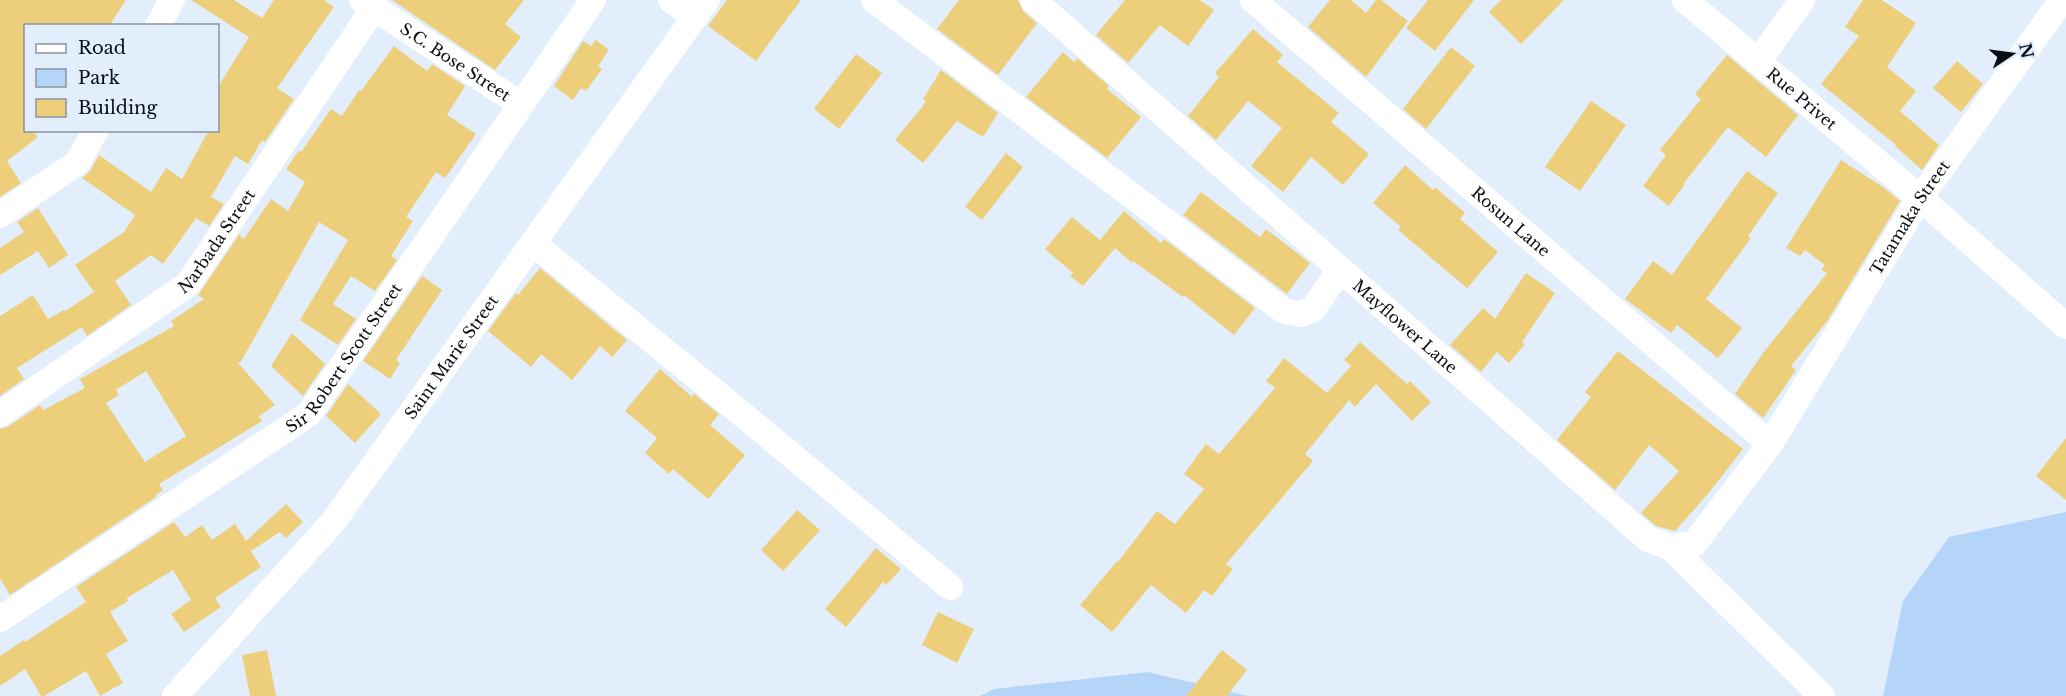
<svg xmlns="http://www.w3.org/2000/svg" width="2066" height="696" font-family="'Libre Baskerville',serif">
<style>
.green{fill:#b5d5f8}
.building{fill:#edcf7b;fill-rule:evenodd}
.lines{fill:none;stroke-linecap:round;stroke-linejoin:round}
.street{stroke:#fff;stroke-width:26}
.labels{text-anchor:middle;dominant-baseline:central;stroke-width:4.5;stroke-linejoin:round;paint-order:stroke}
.street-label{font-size:16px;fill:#070e15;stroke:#e2eefb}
</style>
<rect width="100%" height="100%" fill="#e2eefb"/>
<g class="green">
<polygon points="2066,512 2066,696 1883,696 1903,601 1949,537"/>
<polygon points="1148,672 1248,696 980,696 994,689"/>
</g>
<g class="building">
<polygon points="0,0 126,0 109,26 26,26 26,130 32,130 38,137 7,161 21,183 0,197"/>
<polygon points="191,0 234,0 262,18 274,0 324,0 334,7 277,88 294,99 278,123 265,142 262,140 248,164 235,156 211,197 224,204 209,226 196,218 163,264 151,255 115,281 131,305 87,336 82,327 17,368 24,379 0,396 0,316 33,295 48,319 64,310 65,311 94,292 75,265 124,232 135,215 82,178 90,171 99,155 151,192 166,168 182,179 209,130 218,130 218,87 249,37"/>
<polygon points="392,0 524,0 505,24 521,37 495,70"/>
<polygon points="727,0 801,0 756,61 708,26"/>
<polygon points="959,0 1018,0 1023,11 1037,23 998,75 937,29"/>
<polygon points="1125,0 1200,0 1214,10 1188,46 1160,25 1128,63 1096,35"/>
<polygon points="1330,0 1351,0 1366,13 1376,0 1381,0 1408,21 1366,77 1308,27"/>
<polygon points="1428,0 1474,0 1435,51 1406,28"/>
<polygon points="1501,0 1564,0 1521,44 1489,12"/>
<polygon points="1863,0 1882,0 1916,23 1887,67 1916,91 1900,111 1939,145 1922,170 1895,146 1896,145 1821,84 1859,36 1845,27"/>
<polygon points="1253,29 1283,55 1277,62 1339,113 1331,122 1369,154 1343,185 1311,157 1283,192 1251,166 1282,128 1248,101 1216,140 1188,116 1219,77 1215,73"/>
<polygon points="596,40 609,50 598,66 602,69 586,91 581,88 573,100 554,86 583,41 591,46"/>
<path d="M 394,46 L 427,71 L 432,64 L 465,86 L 447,115 L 476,134 L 445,178 L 436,172 L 406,217 L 413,221 L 391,256 L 397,260 L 375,291 L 351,276 L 333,304 L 356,319 L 338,345 L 300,320 L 348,240 L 319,222 L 242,360 L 238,363 L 275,405 L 259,416 L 262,421 L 159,484 L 163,490 L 155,496 L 156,497 L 10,595 L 0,578 L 0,429 L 9,426 L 40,405 L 43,410 L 85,388 L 80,379 L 174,326 L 171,321 L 204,299 L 198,295 L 239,235 L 244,239 L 271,199 L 288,211 L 305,182 L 286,169 L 299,150 L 301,152 L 331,109 L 342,116 L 359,90 L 361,91 ZM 146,371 L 186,436 L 145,462 L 106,403 L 119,395 L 116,390 Z"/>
<polygon points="1451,47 1475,66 1426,129 1403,109"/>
<polygon points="1063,52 1074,62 1077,58 1109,86 1107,89 1141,117 1107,158 1026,97"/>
<polygon points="856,54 882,73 839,129 814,109"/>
<polygon points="1727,55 1798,115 1766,157 1728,127 1684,183 1685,184 1669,206 1643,186 1666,155 1660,150 1701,99 1695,94"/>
<polygon points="1957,61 1983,84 1961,112 1933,88"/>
<polygon points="941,70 998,113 983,137 957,121 923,163 895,140 926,102 923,99"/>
<polygon points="1591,101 1626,125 1580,191 1545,167"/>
<polygon points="1006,153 1023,167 982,220 965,207"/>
<polygon points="1841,160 1883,187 1900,201 1828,320 1791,366 1796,370 1763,418 1735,394 1763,353 1827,273 1821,270 1825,265 1805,250 1800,256 1786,248"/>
<polygon points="1405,165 1433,190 1435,187 1465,213 1460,219 1498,252 1467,288 1398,230 1401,227 1373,203"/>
<polygon points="1747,171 1778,193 1748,236 1751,238 1706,299 1742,328 1718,358 1677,325 1671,333 1625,299 1653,261 1672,275"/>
<polygon points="1201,192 1260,237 1266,229 1310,263 1287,294 1183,215"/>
<polygon points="38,208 68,255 49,268 38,251 0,275 0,248 24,232 17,222"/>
<polygon points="1124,211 1161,243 1164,239 1255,308 1234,335 1184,295 1183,297 1133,261 1132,263 1115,248 1083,286 1070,276 1073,273 1045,249 1072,217 1100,240"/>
<polygon points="540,268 627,340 612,357 600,346 572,380 541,354 531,367 488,331 516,293 518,295"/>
<polygon points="1526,273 1555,293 1522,342 1525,344 1509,363 1497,352 1481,372 1450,345 1483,308 1495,319"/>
<polygon points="422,276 442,290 396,360 400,363 390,379 363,361"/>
<polygon points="292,333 325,364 303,396 271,366"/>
<polygon points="1360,342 1407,384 1410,381 1431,402 1412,421 1376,384 1355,407 1349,400 1305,454 1313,461 1226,564 1233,569 1212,596 1204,590 1186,613 1151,585 1112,632 1080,605 1117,561 1118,562 1157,511 1175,524 1204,489 1184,474 1206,444 1219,454 1275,388 1266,381 1284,358 1327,393 1351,366 1344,360"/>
<polygon points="1618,351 1743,449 1707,495 1675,531 1656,526 1641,513 1679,471 1649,445 1615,490 1557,440 1591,397 1585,392"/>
<polygon points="660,369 692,397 694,394 719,414 710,425 745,455 708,499 673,469 669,474 645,453 657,438 625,411"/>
<polygon points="348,384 381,414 355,443 326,416"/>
<polygon points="2066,438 2066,500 2036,476"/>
<polygon points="286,504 303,522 286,538 280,532 251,551 261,567 215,598 221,607 184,632 171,614 191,600 173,570 127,598 128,601 110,612 128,641 106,654 123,683 100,696 86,671 44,696 41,696 25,669 0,686 0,656 24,640 25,642 86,602 76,587 174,522 185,537 202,525 212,540 235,524 246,541"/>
<polygon points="797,510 820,530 783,571 761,550"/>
<polygon points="876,548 901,569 886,585 883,582 846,627 825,609"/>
<polygon points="938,612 974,629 957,663 922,645"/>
<polygon points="267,650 276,696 250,696 242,655"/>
<polygon points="1222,650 1247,670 1227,696 1186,696"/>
</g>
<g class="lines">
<g class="street">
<path id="s1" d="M 362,0 L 520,104"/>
<polyline points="671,0 695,17"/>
<polyline points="874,0 1284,311 1301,314 1313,309 1340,270"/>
<path id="s2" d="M 1033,0 L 1648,539 L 1670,547 L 1694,544 L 1770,444 L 1920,198 L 2062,0"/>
<path id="s3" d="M 1253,0 L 1770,444"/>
<path id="s4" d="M 1685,0 L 1920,198 L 2066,326"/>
<polyline points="158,26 172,0"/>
<polyline points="1758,62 1802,0"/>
<polyline points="0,215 77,163 96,130"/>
<polyline points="533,243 759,428 950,587"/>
<path id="s5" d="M 0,414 L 188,284 L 374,8"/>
<polyline points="1670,547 1822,696"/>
<path id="s6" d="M 0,619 L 309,414 L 593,0"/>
<path id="s7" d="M 175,696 L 333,522 L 707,0"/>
</g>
</g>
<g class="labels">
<g class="street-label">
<text stroke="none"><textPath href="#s1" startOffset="112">S.C. Bose Street</textPath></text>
<text stroke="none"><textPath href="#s4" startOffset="153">Rue Privet</textPath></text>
<text stroke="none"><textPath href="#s2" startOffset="1257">Tatamaka Street</textPath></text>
<text stroke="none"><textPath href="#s3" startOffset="340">Rosun Lane</textPath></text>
<text stroke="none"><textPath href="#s5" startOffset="280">Narbada Street</textPath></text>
<text stroke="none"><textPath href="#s2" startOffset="495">Mayflower Lane</textPath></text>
<text stroke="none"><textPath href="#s6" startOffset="436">Sir Robert Scott Street</textPath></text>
<text stroke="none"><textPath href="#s7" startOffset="438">Saint Marie Street</textPath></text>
</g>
</g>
<rect x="24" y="24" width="195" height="108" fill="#e2eefb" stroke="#8a949f" stroke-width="1.5"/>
<rect x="36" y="44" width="30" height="9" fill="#ffffff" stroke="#8a949f" stroke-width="1.5"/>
<text x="78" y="54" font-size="18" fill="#070e15">Road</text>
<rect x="36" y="69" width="30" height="18" fill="#b5d5f8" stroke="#8a949f" stroke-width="1.5"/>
<text x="78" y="84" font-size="18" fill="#070e15">Park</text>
<rect x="36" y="99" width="30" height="18" fill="#edcf7b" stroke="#8a949f" stroke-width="1.5"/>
<text x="78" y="114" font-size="18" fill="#070e15">Building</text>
<g transform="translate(2012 54) rotate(77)" stroke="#e2eefb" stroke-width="4.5" paint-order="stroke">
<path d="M0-4.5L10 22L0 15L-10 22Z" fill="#070e15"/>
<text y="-9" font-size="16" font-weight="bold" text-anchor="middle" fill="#070e15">N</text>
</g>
</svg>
